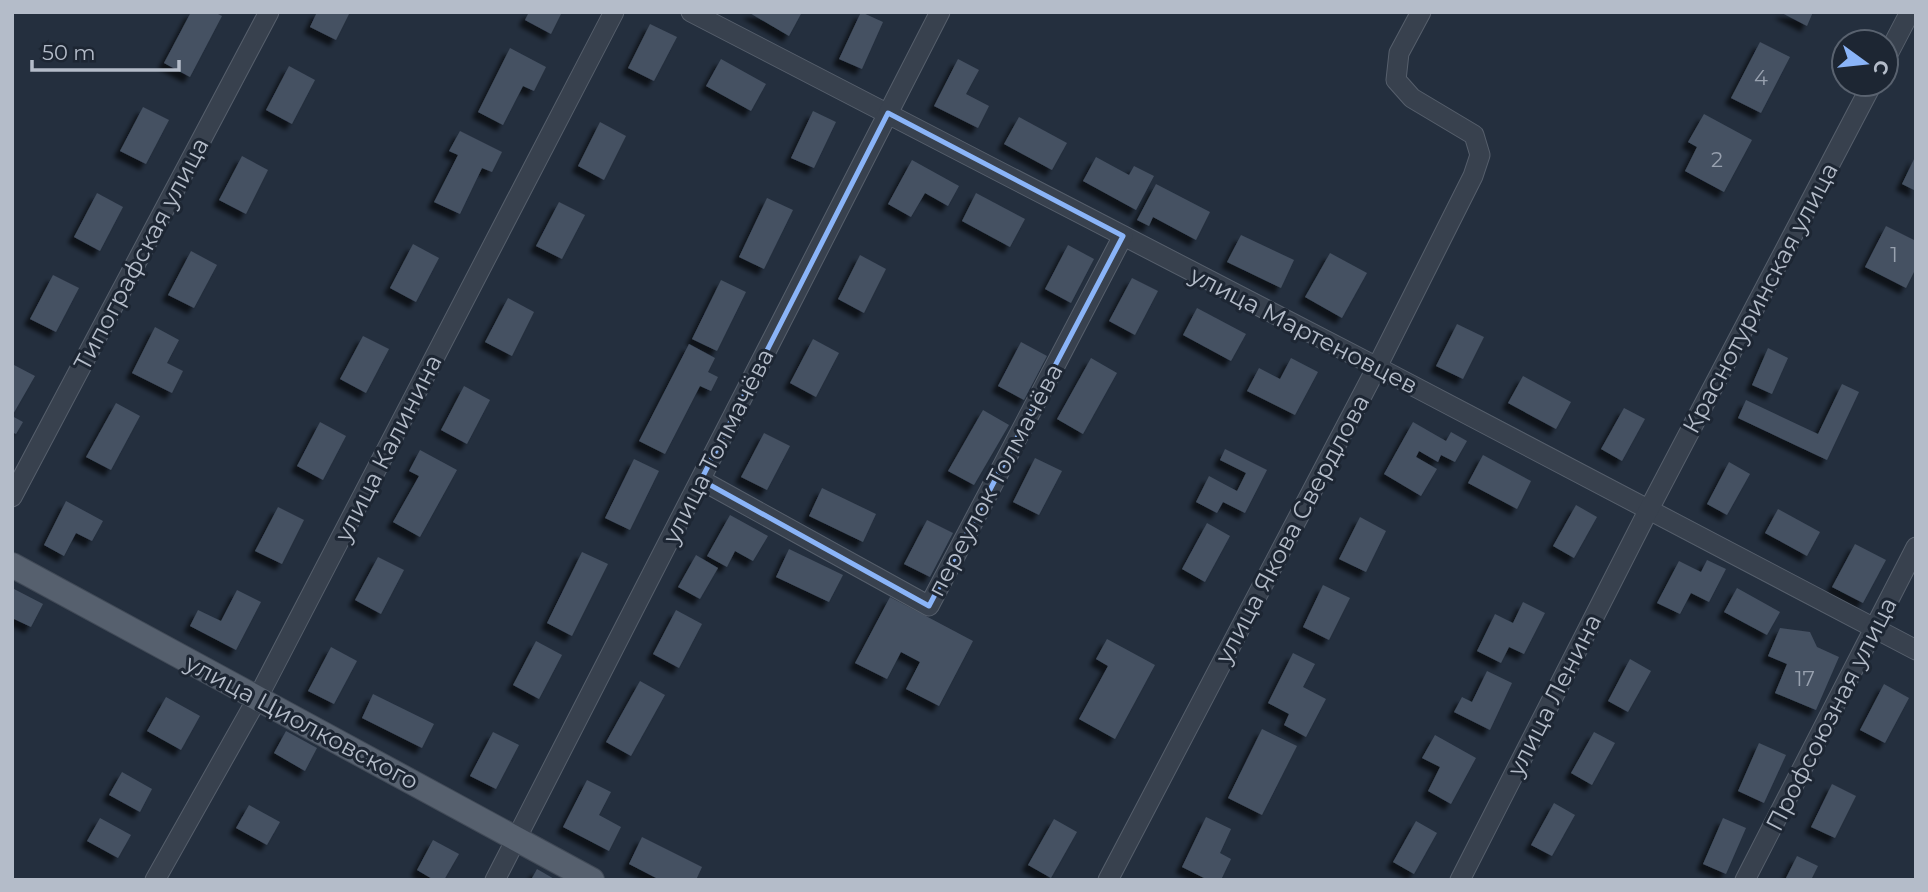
<svg xmlns="http://www.w3.org/2000/svg" width="1928" height="892" font-family="Montserrat,sans-serif">
<style>
.building{fill:#455162;filter:url(#shadow)}
.lines{fill:none;stroke-linecap:round;stroke-linejoin:round}
.minor-casing{stroke:#565f6c;stroke-width:21}
.major-casing{stroke:#414a57;stroke-width:26}
.minor{stroke:#38414e;stroke-width:19}
.major{stroke:#56606e;stroke-width:24}
.marked{fill:none;stroke:#8ab4f8;stroke-width:5;stroke-linejoin:round}
.labels{text-anchor:middle;dominant-baseline:central;stroke-width:6;stroke-linejoin:round;paint-order:stroke}
.number-label{font-size:21px;fill:#98a1af}
.street-label{font-size:24px;fill:#b4bcc9;stroke:#1d2633}
</style>
<defs>
<filter id="shadow"><feDropShadow dx="-6" dy="6" stdDeviation="2" flood-color="#0009"/></filter>
</defs>
<rect width="100%" height="100%" fill="#242f3e"/>
<g class="building">
<polygon points="191,12 214,12 222,16 190,77 164,63"/>
<polygon points="317,12 350,12 336,40 310,27"/>
<polygon points="529,12 562,12 551,34 525,20"/>
<polygon points="748,12 802,12 789,36"/>
<polygon points="861,12 883,22 862,69 839,59"/>
<polygon points="1780,12 1813,12 1807,26"/>
<polygon points="650,24 677,37 654,81 628,68"/>
<polygon points="1760,42 1790,57 1761,113 1731,98"/>
<polygon points="510,48 546,67 534,91 523,86 503,125 478,112"/>
<polygon points="721,59 766,84 751,111 706,86"/>
<polygon points="958,59 979,70 966,94 989,106 978,128 934,106"/>
<polygon points="289,66 315,80 292,124 266,110"/>
<polygon points="143,107 169,120 146,164 120,151"/>
<polygon points="813,111 836,122 814,168 791,158"/>
<polygon points="1704,114 1752,140 1724,192 1685,171 1697,147 1688,142"/>
<polygon points="1019,117 1067,143 1052,170 1004,144"/>
<polygon points="600,122 626,136 604,180 578,166"/>
<polygon points="460,131 502,152 492,172 482,168 460,214 434,202 458,155 449,151"/>
<polygon points="1916,155 1916,191 1902,184"/>
<polygon points="242,156 268,170 246,214 219,200"/>
<polygon points="1096,157 1129,175 1134,166 1154,176 1136,210 1083,181"/>
<polygon points="912,160 959,186 948,206 925,193 911,217 888,204"/>
<polygon points="1156,184 1210,212 1196,240 1153,217 1149,226 1137,220"/>
<polygon points="97,193 123,207 100,251 74,237"/>
<polygon points="976,193 1025,219 1010,247 962,221"/>
<polygon points="767,198 793,210 764,269 739,257"/>
<polygon points="559,202 585,215 562,259 536,246"/>
<polygon points="1886,226 1916,241 1916,268 1906,288 1865,267"/>
<polygon points="1241,235 1294,260 1281,288 1227,262"/>
<polygon points="413,244 439,258 416,302 390,288"/>
<polygon points="1068,245 1094,259 1071,303 1045,289"/>
<polygon points="191,251 217,265 194,308 168,295"/>
<polygon points="1330,253 1367,273 1342,318 1305,297"/>
<polygon points="860,255 886,269 864,313 838,299"/>
<polygon points="53,275 79,288 56,332 30,319"/>
<polygon points="1132,278 1158,291 1135,335 1109,321"/>
<polygon points="721,280 746,292 717,351 692,339"/>
<polygon points="508,298 534,312 512,356 485,342"/>
<polygon points="1197,308 1246,334 1231,361 1183,335"/>
<polygon points="1457,324 1484,337 1463,379 1436,366"/>
<polygon points="155,327 179,340 167,363 183,371 172,393 132,373"/>
<polygon points="363,336 389,349 366,393 340,379"/>
<polygon points="813,339 839,353 816,397 790,383"/>
<polygon points="1021,342 1047,356 1024,400 998,386"/>
<polygon points="689,344 715,358 708,372 718,377 711,391 700,386 665,454 639,441"/>
<polygon points="1768,348 1788,358 1772,394 1752,385"/>
<polygon points="1091,358 1117,373 1083,434 1057,419"/>
<polygon points="1291,358 1318,372 1295,415 1247,391 1259,368 1280,379"/>
<polygon points="14,365 35,376 12,416 23,422 16,434 12,432 12,367"/>
<polygon points="1523,376 1571,402 1556,429 1508,403"/>
<polygon points="1842,384 1859,392 1827,460 1738,418 1746,400 1818,434"/>
<polygon points="464,386 490,400 467,444 441,430"/>
<polygon points="116,403 140,416 111,470 86,457"/>
<polygon points="1624,408 1645,419 1622,461 1601,449"/>
<polygon points="983,410 1009,425 974,485 948,471"/>
<polygon points="320,422 346,436 323,480 297,466"/>
<polygon points="1413,422 1446,441 1451,432 1467,441 1455,462 1441,455 1438,462 1419,451 1416,457 1437,469 1421,496 1384,474"/>
<polygon points="764,433 790,446 767,490 741,477"/>
<polygon points="1225,449 1267,470 1245,513 1223,502 1217,513 1196,502 1209,476 1237,491 1246,473 1220,460"/>
<polygon points="420,450 457,470 420,537 393,522 419,476 409,471"/>
<polygon points="1483,455 1531,481 1517,509 1468,483"/>
<polygon points="1035,458 1062,471 1039,515 1013,502"/>
<polygon points="634,459 659,471 630,530 605,518"/>
<polygon points="1729,462 1750,474 1727,515 1707,504"/>
<polygon points="822,488 876,514 863,542 809,516"/>
<polygon points="66,501 103,521 92,541 76,533 64,556 44,545"/>
<polygon points="1576,505 1597,517 1574,558 1553,546"/>
<polygon points="278,507 304,520 282,564 255,551"/>
<polygon points="1778,509 1820,532 1807,556 1765,533"/>
<polygon points="730,515 768,536 753,561 735,551 727,567 707,556"/>
<polygon points="1360,517 1386,531 1366,572 1339,559"/>
<polygon points="927,520 953,533 930,577 904,564"/>
<polygon points="1207,523 1230,536 1205,582 1182,569"/>
<polygon points="1855,544 1886,560 1863,603 1832,587"/>
<polygon points="789,549 843,575 829,602 776,577"/>
<polygon points="582,552 608,564 572,636 547,623"/>
<polygon points="696,555 718,568 700,599 678,587"/>
<polygon points="378,557 404,570 381,614 355,600"/>
<polygon points="1707,560 1726,569 1709,602 1691,593 1680,614 1657,603 1679,561 1701,572"/>
<polygon points="1323,585 1350,598 1329,640 1303,627"/>
<polygon points="1737,588 1780,612 1767,635 1724,612"/>
<polygon points="14,589 43,604 31,627 12,618"/>
<polygon points="237,590 261,602 236,650 190,626 198,610 221,621"/>
<polygon points="890,597 973,641 939,706 906,689 920,662 901,652 887,679 855,663"/>
<polygon points="1523,602 1545,613 1524,654 1509,647 1501,663 1477,651 1495,614 1513,623"/>
<polygon points="676,610 702,624 679,668 653,654"/>
<polygon points="1780,628 1810,632 1817,647 1839,657 1816,710 1775,693 1787,664 1768,656"/>
<polygon points="1107,639 1155,665 1115,739 1079,719 1108,666 1096,659"/>
<polygon points="536,641 562,655 539,699 513,685"/>
<polygon points="331,647 357,661 334,704 308,691"/>
<polygon points="1293,653 1315,664 1303,687 1326,699 1306,737 1284,725 1289,714 1268,703"/>
<polygon points="1630,659 1651,671 1628,712 1608,701"/>
<polygon points="1487,671 1512,683 1490,730 1454,712 1462,697 1472,702"/>
<polygon points="640,681 665,695 631,756 606,742"/>
<polygon points="1884,684 1909,698 1885,743 1860,730"/>
<polygon points="373,694 434,724 422,748 362,718"/>
<polygon points="166,697 200,716 181,750 147,731"/>
<polygon points="1262,729 1297,746 1262,815 1228,798"/>
<polygon points="286,731 317,748 305,771 274,753"/>
<polygon points="493,732 519,745 496,789 470,776"/>
<polygon points="1594,732 1615,743 1592,785 1571,773"/>
<polygon points="1435,735 1476,758 1451,804 1428,791 1440,767 1422,758"/>
<polygon points="1759,743 1786,755 1764,803 1738,791"/>
<polygon points="122,772 152,789 140,812 109,795"/>
<polygon points="587,780 611,792 599,815 621,827 609,851 563,827"/>
<polygon points="1832,784 1856,796 1835,838 1811,827"/>
<polygon points="1554,803 1575,815 1552,856 1531,845"/>
<polygon points="249,805 280,822 267,845 236,828"/>
<polygon points="1206,817 1231,829 1220,853 1231,859 1221,880 1208,880 1182,867"/>
<polygon points="100,818 131,835 118,858 87,841"/>
<polygon points="1723,818 1746,828 1726,874 1703,864"/>
<polygon points="1054,819 1077,832 1051,878 1028,865"/>
<polygon points="1416,821 1437,833 1414,874 1393,862"/>
<polygon points="642,837 702,867 696,880 660,880 629,864"/>
<polygon points="433,840 459,854 444,880 434,880 417,870"/>
<polygon points="1797,856 1818,866 1811,880 1785,880"/>
<polygon points="537,869 556,880 531,880"/>
</g>
<g class="lines">
<g class="minor-casing">
<g id="minor">
<polyline points="691,12 1377,367 1916,650"/>
<polyline points="1886,58 1910,12"/>
<polyline points="701,480 929,606 1123,236"/>
<polyline points="12,497 269,12"/>
<polyline points="155,880 257,699 614,12"/>
<polyline points="495,880 940,12"/>
<polyline points="1108,880 1377,367 1473,176 1480,155 1474,135 1412,98 1396,80 1399,53 1421,12"/>
<polyline points="1460,880 1648,511 1872,84"/>
<polyline points="1745,880 1916,547"/>
</g>
</g>
<g class="major-casing">
<polyline id="major" points="12,565 592,880"/>
</g>
<use href="#minor" class="minor"/>
<use href="#major" class="major"/>
</g>
<path class="marked" d="M 888,113 L 1123,236 L 929,606 L 701,480 Z"/>
<g class="labels">
<g class="number-label">
<text x="1761" y="77">4</text>
<text x="1717" y="159">2</text>
<text x="1894" y="254">1</text>
<text x="1805" y="678">17</text>
</g>
<g class="street-label">
<text transform="translate(141 254) rotate(-62)">Типографская улица</text>
<text transform="translate(1760 298) rotate(-62)">Краснотуринская улица</text>
<text transform="translate(1304 330) rotate(27)">улица Мартеновцев</text>
<text transform="translate(718 446) rotate(-63)">улица Толмачёва</text>
<text transform="translate(388 448) rotate(-63)">улица Калинина</text>
<text transform="translate(995 480) rotate(-62)">переулок Толмачёва</text>
<text transform="translate(1292 529) rotate(-62)">улица Якова Свердлова</text>
<text transform="translate(1554 695) rotate(-63)">улица Ленина</text>
<text transform="translate(1831 714) rotate(-63)">Профсоюзная улица</text>
<text transform="translate(302 722) rotate(28)">улица Циолковского</text>
</g>
</g>
<rect width="1928" height="892" fill="none" stroke="#b4bcc9" stroke-width="28"/>
<g transform="translate(1865 63) rotate(105)"><circle r="33" fill="#1d2633" stroke="#59626f" stroke-width="2"/>
<path d="M0-5L12 26L0 18L-12 26Z" fill="#8ab4f8"/>
<text y="-10" font-size="19" font-weight="bold" text-anchor="middle" fill="#b4bcc9">С</text>
</g>
<path d="M32 60v10h147v-10" fill="none" stroke="#b4bcc9" stroke-width="3.5"/>
<text x="42" y="60" font-size="21" fill="#b4bcc9" stroke="#1d2633" stroke-width="5" paint-order="stroke">50 m</text>
</svg>
